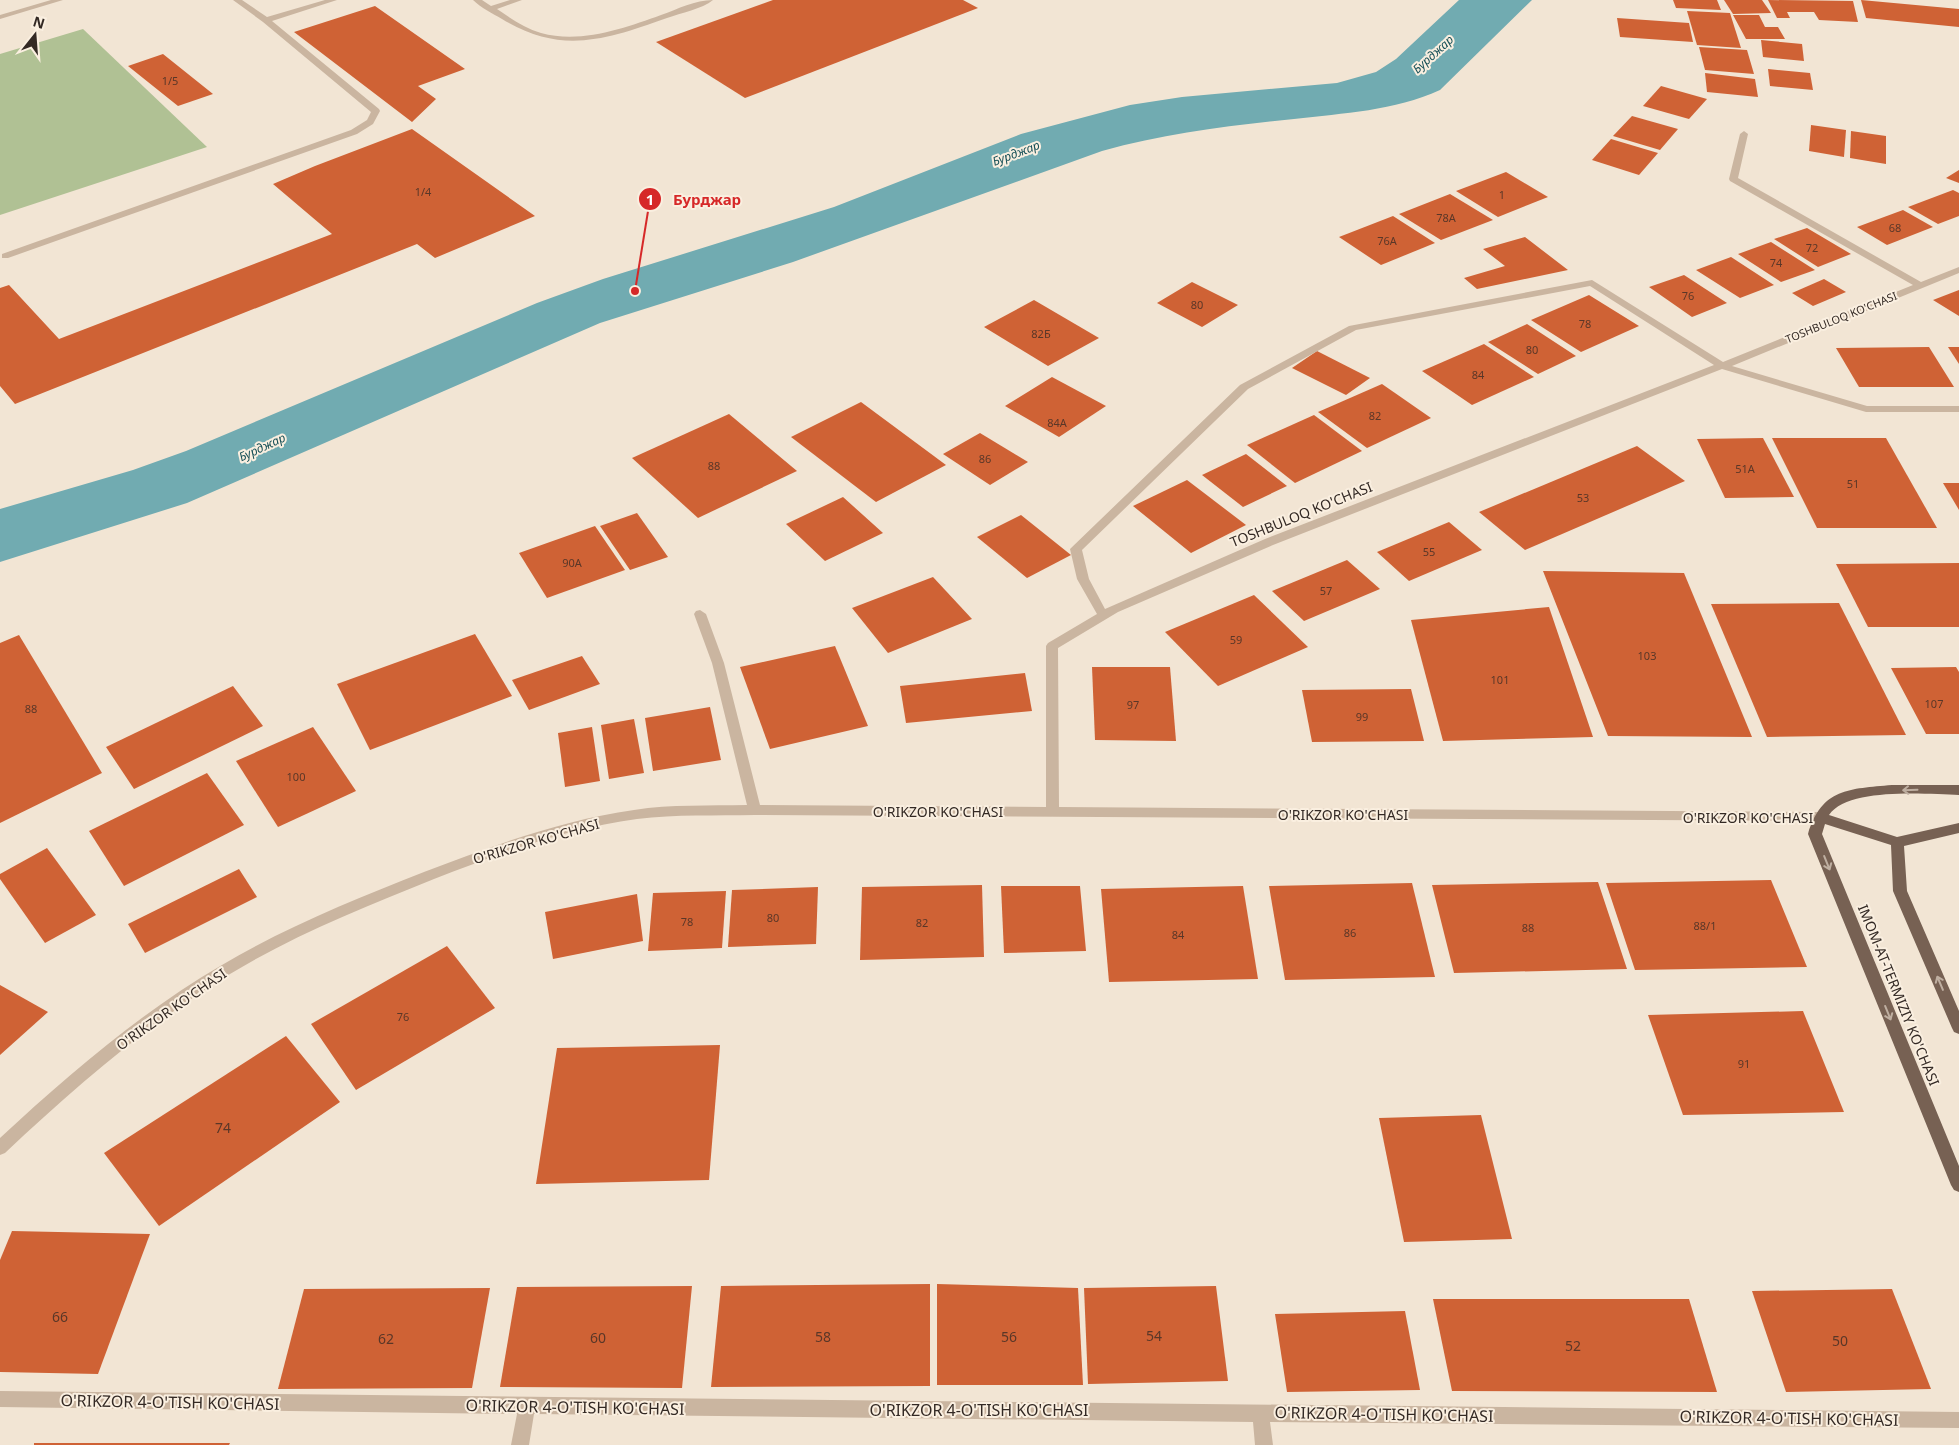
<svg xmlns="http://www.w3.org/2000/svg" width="1959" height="1445" font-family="'Noto Sans',sans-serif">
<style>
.green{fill:#b0c194}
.water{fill:#71abb1}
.building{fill:#cf6235}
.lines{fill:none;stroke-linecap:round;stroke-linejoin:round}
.minor{fill:#cab5a0;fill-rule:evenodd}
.major{fill:#776153;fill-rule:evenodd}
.oneway{stroke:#bfafa1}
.labels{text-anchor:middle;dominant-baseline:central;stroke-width:4;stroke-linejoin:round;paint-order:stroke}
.number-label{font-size:11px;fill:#5a3728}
.far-street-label{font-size:11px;fill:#332924;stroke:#faefe0}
.far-water-label{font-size:12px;font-style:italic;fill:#175057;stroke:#faefe0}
.street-label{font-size:14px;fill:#332924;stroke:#faefe0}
.near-number-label{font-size:14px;fill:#5a3728}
.near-street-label{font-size:16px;fill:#332924;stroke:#faefe0}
.leader{fill:none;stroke:#d62828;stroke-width:2}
.callout-dot{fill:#d62828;stroke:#faefe0;stroke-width:2}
.mark-label{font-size:15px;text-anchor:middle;font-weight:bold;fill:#fff}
.callout-label{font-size:15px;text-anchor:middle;font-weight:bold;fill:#d62828;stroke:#faefe0;stroke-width:4;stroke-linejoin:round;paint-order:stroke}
</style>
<rect width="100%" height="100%" fill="#f2e5d4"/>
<polygon class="green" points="83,29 207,147 0,215 0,54"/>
<path class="water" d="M 1459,0 L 1532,0 L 1440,90 C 1394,111 1344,113 1294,119 C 1228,126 1167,133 1102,151 L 793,262 L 600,323 L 187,503 L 0,562 L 0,509 L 133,470 L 186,451 L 537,303 L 603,279 L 834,207 L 1021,134 L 1130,105 L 1182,97 L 1337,83 L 1376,72 L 1396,59 Z"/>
<g class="building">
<polygon points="773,0 963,0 978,8 745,98 656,42"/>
<polygon points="1673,0 1717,0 1721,10 1676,8"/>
<polygon points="1724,0 1762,0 1771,13 1733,14"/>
<polygon points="1768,0 1853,1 1858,22 1819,20 1814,12 1787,12 1790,18 1777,18"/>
<polygon points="1861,0 1959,9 1959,27 1866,18"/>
<polygon points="375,6 465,69 418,86 436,99 412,122 294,32"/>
<polygon points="1687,11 1730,13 1741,48 1697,45"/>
<polygon points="1733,15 1759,15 1765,27 1778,27 1785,39 1746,39"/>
<polygon points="1617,18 1689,23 1693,42 1620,37"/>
<polygon points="1761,40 1802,44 1804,61 1763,57"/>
<polygon points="1699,47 1747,50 1754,74 1705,70"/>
<polygon points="163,54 213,94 178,106 128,66"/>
<polygon points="1768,69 1810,73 1813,90 1770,86"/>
<polygon points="1705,73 1755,79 1758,97 1707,92"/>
<polygon points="1661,86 1707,99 1689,119 1643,106"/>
<polygon points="1632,116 1678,129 1660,150 1613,136"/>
<polygon points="1811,125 1846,130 1844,157 1809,151"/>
<polygon points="412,129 535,216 435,258 417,244 15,404 0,386 0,288 9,285 59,339 332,234 273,184 315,166"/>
<polygon points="1851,131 1886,136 1886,164 1850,158"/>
<polygon points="1611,139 1658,153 1639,175 1592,160"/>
<polygon points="1959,170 1959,183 1946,178"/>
<polygon points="1506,172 1548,197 1498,217 1456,191"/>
<polygon points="1953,190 1959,193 1959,216 1938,224 1908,207"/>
<polygon points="1450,194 1493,220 1441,240 1399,214"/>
<polygon points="1903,210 1933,227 1887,245 1857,227"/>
<polygon points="1393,216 1435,243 1381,265 1339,237"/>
<polygon points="1807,228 1851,254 1818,267 1774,239"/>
<polygon points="1525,237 1568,270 1477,289 1464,278 1505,266 1483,249"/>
<polygon points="1771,242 1815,270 1781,282 1738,254"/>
<polygon points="1731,257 1774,285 1740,298 1696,270"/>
<polygon points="1684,275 1727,303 1692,317 1649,287"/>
<polygon points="1824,279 1846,292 1813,306 1792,293"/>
<polygon points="1192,282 1238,305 1202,327 1157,303"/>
<polygon points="1959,290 1959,316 1933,300"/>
<polygon points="1589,295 1639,326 1581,352 1531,320"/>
<polygon points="1034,300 1099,338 1048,366 984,327"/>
<polygon points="1527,324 1576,356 1538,374 1488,342"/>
<polygon points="1484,344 1534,377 1472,405 1422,371"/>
<polygon points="1929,347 1954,387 1859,387 1836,348"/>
<polygon points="1948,347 1959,347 1959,364"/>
<polygon points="1317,351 1370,378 1346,395 1292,368"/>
<polygon points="1052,377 1106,406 1059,437 1005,406"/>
<polygon points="1382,384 1431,418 1367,448 1318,412"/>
<polygon points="861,402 946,465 876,502 791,437"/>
<polygon points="729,414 797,471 698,518 632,458"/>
<polygon points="1314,415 1362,451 1295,483 1247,445"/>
<polygon points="980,433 1028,462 990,485 943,454"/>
<polygon points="1763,438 1794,497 1725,498 1697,439"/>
<polygon points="1772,438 1886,438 1937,528 1817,528"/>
<polygon points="1637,446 1685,481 1525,550 1479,512"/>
<polygon points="1246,454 1287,486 1243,507 1202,475"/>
<polygon points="1187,480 1246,525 1191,553 1133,506"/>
<polygon points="1943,483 1959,483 1959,510"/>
<polygon points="843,497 883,533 825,561 786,524"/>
<polygon points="637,513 668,557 630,570 600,526"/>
<polygon points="1021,515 1071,555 1027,578 977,537"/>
<polygon points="1449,522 1482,550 1409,581 1377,552"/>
<polygon points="595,526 625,570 547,598 519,553"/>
<polygon points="1347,560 1380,589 1304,621 1272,591"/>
<polygon points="1959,563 1959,627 1868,627 1836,564"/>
<polygon points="1543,571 1684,573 1752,737 1608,736"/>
<polygon points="933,577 972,619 888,653 852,608"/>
<polygon points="1254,595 1308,647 1218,686 1165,632"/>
<polygon points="1839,603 1906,735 1767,737 1711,604"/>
<polygon points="1549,607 1593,737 1443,741 1411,620"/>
<polygon points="475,634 512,696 370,750 337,684"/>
<polygon points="19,635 102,773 0,823 0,643"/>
<polygon points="835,646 868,726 770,749 740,667"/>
<polygon points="582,656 600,684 529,710 512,680"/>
<polygon points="1092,667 1170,667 1176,741 1095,740"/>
<polygon points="1956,667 1959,672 1959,734 1926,734 1891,668"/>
<polygon points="1025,673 1032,711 906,723 900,686"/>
<polygon points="233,686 263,726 134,789 106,747"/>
<polygon points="1411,689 1424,741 1312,742 1302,690"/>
<polygon points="710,707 721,760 653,771 645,718"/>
<polygon points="634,719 644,773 609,779 601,725"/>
<polygon points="313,727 356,791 278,827 236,761"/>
<polygon points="592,727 600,781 565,787 558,733"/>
<polygon points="207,773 244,825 124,886 89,831"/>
<polygon points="47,848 96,915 45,943 0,879 0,874"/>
<polygon points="239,869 257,897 145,953 128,924"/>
<polygon points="1771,880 1807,967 1635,970 1606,883"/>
<polygon points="1598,882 1627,969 1454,973 1432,885"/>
<polygon points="1412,883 1435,977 1285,980 1269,886"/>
<polygon points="982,885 984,957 860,960 862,887"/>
<polygon points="1001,886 1080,886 1086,951 1004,953"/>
<polygon points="1243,886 1258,979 1109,982 1101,889"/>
<polygon points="818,887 816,944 728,947 732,890"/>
<polygon points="726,891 722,948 648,951 653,893"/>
<polygon points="637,894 643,941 553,959 545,912"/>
<polygon points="447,946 495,1008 356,1090 311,1024"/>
<polygon points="0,985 48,1012 0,1055"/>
<polygon points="1803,1011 1844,1112 1683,1115 1648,1015"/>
<polygon points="286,1036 340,1102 159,1226 104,1153"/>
<polygon points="720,1045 709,1180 536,1184 557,1048"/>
<polygon points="1481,1115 1512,1239 1404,1242 1379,1118"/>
<polygon points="12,1231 150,1234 98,1374 0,1372 0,1260"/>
<polygon points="930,1284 930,1386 711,1387 721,1286"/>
<polygon points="937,1284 1078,1288 1083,1385 937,1385"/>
<polygon points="692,1286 682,1388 500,1387 517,1287"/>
<polygon points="1216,1286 1228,1381 1088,1384 1084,1288"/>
<polygon points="490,1288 472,1388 278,1389 304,1289"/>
<polygon points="1892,1289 1931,1389 1786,1392 1752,1291"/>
<polygon points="1433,1299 1689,1299 1717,1392 1452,1391"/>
<polygon points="1405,1311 1420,1390 1287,1392 1275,1314"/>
<polygon points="34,1443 230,1443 229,1445 34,1445"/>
</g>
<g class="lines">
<g class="minor">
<polygon points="51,0 63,0 0,19 0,15"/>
<polygon points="233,0 242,0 267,17 325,0 337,0 272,21 379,109 380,111 373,124 357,134 8,258 2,258 2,254 351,130 367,120 371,112 263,22"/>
<path d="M 473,0 L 482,0 L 491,6 L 510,0 L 522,0 L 497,9 C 510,18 525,28 541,33 C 581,44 625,28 661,15 C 678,9 695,0 713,0 C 702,9 681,13 667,18 C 605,40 561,55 502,19 C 492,13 481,8 473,0 Z"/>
<path d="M 1744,131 L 1748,134 L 1738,178 L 1921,282 L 1959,267 L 1959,273 L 1732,366 L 1867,406 L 1959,406 L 1959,412 L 1866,412 L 1722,369 L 1273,545 L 1118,612 L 1058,648 L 1059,807 L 1820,812 L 1825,813 L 1827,817 L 1825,821 L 755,815 C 716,816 676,814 637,819 C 567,828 498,854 434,879 C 365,907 294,935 230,974 C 148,1024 75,1087 5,1153 L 0,1155 L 0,1138 C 68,1075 141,1012 222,965 C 286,927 355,899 424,872 C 492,846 562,820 634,810 C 671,804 710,806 747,805 L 712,663 L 694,614 L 696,611 L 700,610 L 706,614 L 724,663 L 760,805 L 1046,807 L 1046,646 L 1048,643 L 1097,614 L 1077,579 L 1070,549 L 1240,385 L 1349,326 L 1592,280 L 1723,362 L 1913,285 L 1730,181 L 1729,179 L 1740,134 ZM 1590,286 L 1714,365 L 1265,539 L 1105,609 L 1089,579 L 1082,550 L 1248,389 L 1356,330 Z"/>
<polygon points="0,1391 1959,1412 1959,1428 1270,1422 1273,1445 1255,1445 1253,1422 534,1414 529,1445 511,1445 517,1414 0,1407"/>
</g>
<path class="major" d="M 1892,785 L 1959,785 L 1959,795 C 1927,794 1848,787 1829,815 L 1897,837 L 1959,823 L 1959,833 L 1904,846 L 1907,891 L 1959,1011 L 1959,1034 L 1954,1032 L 1952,1028 L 1893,891 L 1891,845 L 1825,824 L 1822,834 L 1959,1166 L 1959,1192 L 1954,1190 L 1951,1185 L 1808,834 C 1822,788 1849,789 1892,785 Z"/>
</g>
<defs><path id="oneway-shaft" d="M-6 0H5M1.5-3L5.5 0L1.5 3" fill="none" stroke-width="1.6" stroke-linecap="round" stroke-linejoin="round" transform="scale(1.25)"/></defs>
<g class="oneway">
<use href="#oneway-shaft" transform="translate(1910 790) rotate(178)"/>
<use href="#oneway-shaft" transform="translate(1827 863) rotate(68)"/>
<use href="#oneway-shaft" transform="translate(1940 983) rotate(-113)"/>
<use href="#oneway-shaft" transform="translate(1888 1013) rotate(68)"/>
</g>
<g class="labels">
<g class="number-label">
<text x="170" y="80">1/5</text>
<text x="423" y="191">1/4</text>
<text x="1502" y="194">1</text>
<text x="1446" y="217">78A</text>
<text x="1895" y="227">68</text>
<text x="1387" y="240">76A</text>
<text x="1812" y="247">72</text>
<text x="1776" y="262">74</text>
<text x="1688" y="295">76</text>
<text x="1197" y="304">80</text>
<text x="1585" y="323">78</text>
<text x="1041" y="333">82Б</text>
<text x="1532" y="349">80</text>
<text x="1478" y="374">84</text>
<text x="1375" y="415">82</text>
<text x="1057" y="422">84А</text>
<text x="985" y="458">86</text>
<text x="714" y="465">88</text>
<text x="1745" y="468">51A</text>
<text x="1853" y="483">51</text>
<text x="1583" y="497">53</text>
<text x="1429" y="551">55</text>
<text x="572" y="562">90А</text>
<text x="1326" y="590">57</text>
<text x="1236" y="639">59</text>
<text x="1647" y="655">103</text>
<text x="1500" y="679">101</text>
<text x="1934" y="703">107</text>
<text x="1133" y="704">97</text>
<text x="31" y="708">88</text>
<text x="1362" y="716">99</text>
<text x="296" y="776">100</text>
<text x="773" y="917">80</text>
<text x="687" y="921">78</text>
<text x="922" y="922">82</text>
<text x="1705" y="925">88/1</text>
<text x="1528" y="927">88</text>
<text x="1350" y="932">86</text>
<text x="1178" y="934">84</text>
<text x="403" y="1016">76</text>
<text x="1744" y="1063">91</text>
</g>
<g class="far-street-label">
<text transform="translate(1841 317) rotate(-22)">TOSHBULOQ KO'CHASI</text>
</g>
<g class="far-water-label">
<text transform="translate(1433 54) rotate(-42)">Бурджар</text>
<text transform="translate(1016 153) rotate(-21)">Бурджар</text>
<text transform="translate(262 447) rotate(-25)">Бурджар</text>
</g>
<g class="street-label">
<text transform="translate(1301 514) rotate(-22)">TOSHBULOQ KO'CHASI</text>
<text x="938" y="811">O'RIKZOR KO'CHASI</text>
<text x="1343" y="814">O'RIKZOR KO'CHASI</text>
<text x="1748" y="817">O'RIKZOR KO'CHASI</text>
<text transform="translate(536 841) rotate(-16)">O'RIKZOR KO'CHASI</text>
<text transform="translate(1899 995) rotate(68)">IMOM-AT-TERMIZIY KO'CHASI</text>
<text transform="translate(171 1009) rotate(-35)">O'RIKZOR KO'CHASI</text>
</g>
<g class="near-number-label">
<text x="223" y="1127">74</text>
<text x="60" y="1316">66</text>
<text x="1154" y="1335">54</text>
<text x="823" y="1336">58</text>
<text x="1009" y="1336">56</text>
<text x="598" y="1337">60</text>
<text x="386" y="1338">62</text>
<text x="1840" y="1340">50</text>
<text x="1573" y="1345">52</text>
</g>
<g class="near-street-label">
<text transform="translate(170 1402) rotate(1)">O'RIKZOR 4-O'TISH KO'CHASI</text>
<text transform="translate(575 1407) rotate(1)">O'RIKZOR 4-O'TISH KO'CHASI</text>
<text x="979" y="1410">O'RIKZOR 4-O'TISH KO'CHASI</text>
<text transform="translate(1384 1414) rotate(1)">O'RIKZOR 4-O'TISH KO'CHASI</text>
<text transform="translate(1789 1418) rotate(1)">O'RIKZOR 4-O'TISH KO'CHASI</text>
</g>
</g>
<path class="leader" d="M635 291L650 199"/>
<g class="callout-dot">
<circle cx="635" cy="291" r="5"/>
<circle cx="650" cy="199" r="12"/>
</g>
<g class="mark-label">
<text x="650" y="205">1</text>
</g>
<g class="callout-label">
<text x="707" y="205">Бурджар</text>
</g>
<g transform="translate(35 35) rotate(17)" stroke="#faefe0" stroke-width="4" paint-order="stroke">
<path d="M0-4L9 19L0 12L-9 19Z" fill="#332924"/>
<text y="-8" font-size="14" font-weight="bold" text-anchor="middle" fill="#332924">N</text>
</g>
</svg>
